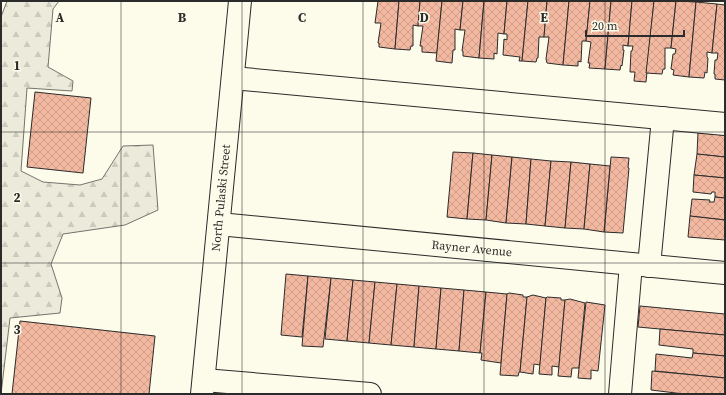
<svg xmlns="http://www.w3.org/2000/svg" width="726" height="395" font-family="'Source Serif 4',serif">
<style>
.forest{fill:url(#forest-firs);stroke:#74746e}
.building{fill:url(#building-cross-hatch);stroke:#2b2b2b}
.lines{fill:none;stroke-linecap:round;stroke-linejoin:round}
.minor-casing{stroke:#2b2b2b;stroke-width:24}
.minor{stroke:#fdfbea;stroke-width:22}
.grid{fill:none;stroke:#2b2b2b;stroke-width:1;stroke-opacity:0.55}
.labels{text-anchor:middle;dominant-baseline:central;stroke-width:3;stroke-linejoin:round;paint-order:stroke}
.street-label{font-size:12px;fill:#2b2b2b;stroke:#fdfbea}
.grid-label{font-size:13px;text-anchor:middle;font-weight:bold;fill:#2b2b2b;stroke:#fdfbea;stroke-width:3;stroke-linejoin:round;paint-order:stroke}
</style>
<defs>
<pattern id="forest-firs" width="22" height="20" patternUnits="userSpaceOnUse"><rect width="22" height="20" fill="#ecebdb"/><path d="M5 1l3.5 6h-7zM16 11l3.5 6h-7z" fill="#cbcabc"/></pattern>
<pattern id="building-cross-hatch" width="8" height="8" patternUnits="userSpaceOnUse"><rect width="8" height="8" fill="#f2b8a0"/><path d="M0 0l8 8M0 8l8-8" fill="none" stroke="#d09e8a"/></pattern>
</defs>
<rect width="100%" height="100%" fill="#fdfbea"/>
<polygon class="forest" points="7,1 59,1 53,9 48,67 73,81 72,91 27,88 21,171 43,182 80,185 102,179 123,146 153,145 158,210 125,225 63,234 51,264 62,298 60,313 10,318 1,394 1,17"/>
<g class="building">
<polygon points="378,1 399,1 395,49 379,47 379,43 378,43 381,23 375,23"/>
<polygon points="399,1 420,1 418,26 413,25 413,46 411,46 410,50 395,49"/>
<polygon points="420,1 442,1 437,53 422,52 422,46 420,46 423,26 418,26"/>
<polygon points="442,1 463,1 460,30 455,29 455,50 453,50 452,63 436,61"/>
<polygon points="463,1 484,1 479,58 463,56 463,51 462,51 465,30 460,30"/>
<polygon points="484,1 507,1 504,34 498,33 497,54 494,53 494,59 479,58"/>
<polygon points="507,1 528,1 522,61 519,61 520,57 503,55 504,39 507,40 507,34 504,34"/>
<polygon points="528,1 547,1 544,37 539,37 538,58 537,58 536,62 522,61"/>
<polygon points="547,1 569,1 563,65 547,63 546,59 549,37 544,37"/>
<polygon points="569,1 590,1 586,41 582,41 581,62 578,61 578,66 563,65"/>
<polygon points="590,1 611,1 605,69 589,68 590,63 588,63 591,42 586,41"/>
<polygon points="611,1 632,1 628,46 623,45 623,50 624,50 622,66 621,65 620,70 605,69"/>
<polygon points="632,1 654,1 646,82 634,81 635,72 630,72 631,51 632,51 633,46 628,46"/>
<polygon points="654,1 676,1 671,48 665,48 665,69 663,69 662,74 646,73"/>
<polygon points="676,1 696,2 689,77 673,75 674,70 671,69 673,54 675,54 676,49 671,48"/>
<polygon points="696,2 717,4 712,53 707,52 707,57 708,58 707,73 705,72 704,78 689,77"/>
<polygon points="717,4 725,5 725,80 715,79 715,74 714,74 715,60 717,60 718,53 712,53"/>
<polygon points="35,92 91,98 83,173 27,167"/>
<polygon points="698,133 725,135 725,157 697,154"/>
<polygon points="453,152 473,153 467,219 447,217"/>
<polygon points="473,153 492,155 486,220 467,219"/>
<polygon points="697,154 725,157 725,178 694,175"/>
<polygon points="492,155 512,157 506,223 486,220"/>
<polygon points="512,157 531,159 526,224 506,223"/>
<polygon points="611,157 629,158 628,168 629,168 623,233 604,232"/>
<polygon points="531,159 551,161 545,226 526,224"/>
<polygon points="551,161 571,162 565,228 545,226"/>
<polygon points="571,162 590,164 584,229 565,228"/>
<polygon points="590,164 610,166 604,232 584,229"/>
<polygon points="694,175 725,178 725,198 715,197 715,192 712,192 711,194 693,192"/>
<polygon points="715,197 725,198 725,220 690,216 692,199 710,200 709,202 714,202"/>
<polygon points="690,216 725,220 725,240 688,237"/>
<polygon points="286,274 308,276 302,337 281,335"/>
<polygon points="308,276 331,278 323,347 302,346"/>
<polygon points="331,278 353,280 347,341 325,339"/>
<polygon points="353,280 375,282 369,343 347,341"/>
<polygon points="375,282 397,284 391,345 369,343"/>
<polygon points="397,284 419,286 414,347 391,345"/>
<polygon points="419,286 441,288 436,349 414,347"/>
<polygon points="441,288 464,290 459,351 436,349"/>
<polygon points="464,290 486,292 480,353 459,351"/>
<polygon points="486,292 507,294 501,363 481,360 482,353 480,353"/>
<polygon points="509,293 523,295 523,297 527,297 520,372 519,372 518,376 500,375 507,294"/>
<polygon points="533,295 546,298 540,365 534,364 533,374 520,372 527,297"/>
<polygon points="547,297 561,298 561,300 565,300 559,367 552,366 552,375 539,374 546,298"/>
<polygon points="570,299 585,303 579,368 572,368 571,377 558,376 565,300"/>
<polygon points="586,302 605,305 598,371 591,370 591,379 578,378"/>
<polygon points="640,306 725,314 725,335 638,327"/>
<polygon points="20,321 155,336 149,394 12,394"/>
<polygon points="660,329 725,335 725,356 693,353 693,349 659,345"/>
<polygon points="693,353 725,356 725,378 655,371 656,354 692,358"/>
<polygon points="652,371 725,378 725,394 684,394 651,390"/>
</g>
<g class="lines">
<g class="minor-casing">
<g id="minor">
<polyline points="233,78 725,124"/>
<path id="s1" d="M 219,224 L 725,273"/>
<polyline points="649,266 663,118"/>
<polyline points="204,380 370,394"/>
<path id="s2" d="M 202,394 L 240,1"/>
<polyline points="620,394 631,264"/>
</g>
</g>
<use href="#minor" class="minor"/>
</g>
<path class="grid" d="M 121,1 L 121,394M 242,1 L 242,394M 363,1 L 363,394M 484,1 L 484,394M 605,1 L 605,394M 1,132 L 725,132M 1,263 L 725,263"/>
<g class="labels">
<g class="street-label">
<text stroke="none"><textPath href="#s2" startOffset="197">North Pulaski Street</textPath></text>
<text stroke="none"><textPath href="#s1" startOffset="254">Rayner Avenue</textPath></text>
</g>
</g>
<g class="grid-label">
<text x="60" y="22">A</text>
<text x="182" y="22">B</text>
<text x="302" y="22">C</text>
<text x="424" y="22">D</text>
<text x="544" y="22">E</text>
<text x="17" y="70">1</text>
<text x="17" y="202">2</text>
<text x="17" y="334">3</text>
</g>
<rect width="726" height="395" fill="none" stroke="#2b2b2b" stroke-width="4"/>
<path d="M586 30v6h98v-6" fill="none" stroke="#2b2b2b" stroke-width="2"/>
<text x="592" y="30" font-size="12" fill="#2b2b2b" stroke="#fdfbea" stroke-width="3" paint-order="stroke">20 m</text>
</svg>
